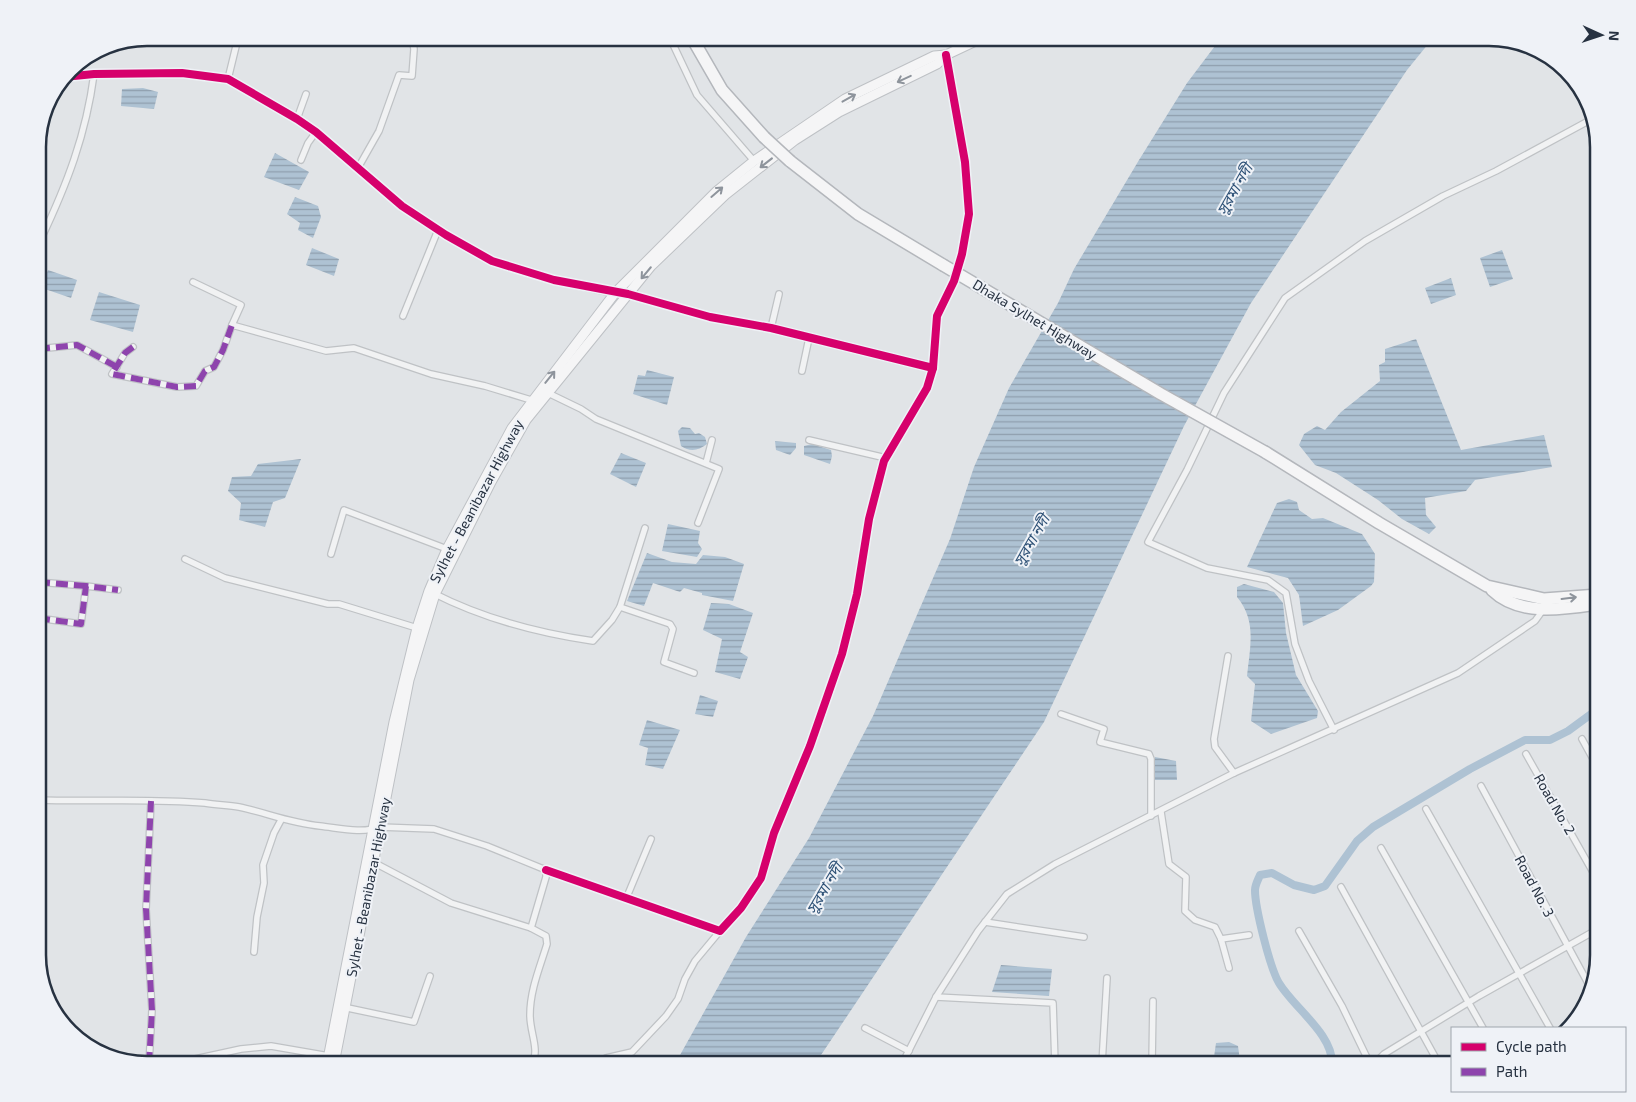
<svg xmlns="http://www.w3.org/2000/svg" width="1636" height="1102" font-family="'Exo 2','Noto Sans Bengali',sans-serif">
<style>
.water{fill:url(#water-rules)}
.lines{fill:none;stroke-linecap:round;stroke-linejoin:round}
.canal{stroke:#aec2d3;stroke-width:8}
.street-casing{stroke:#bfc2c5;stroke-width:8}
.primary-casing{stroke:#bec1c5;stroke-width:11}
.highway-casing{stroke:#b4b7bc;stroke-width:14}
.street{stroke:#f1f2f3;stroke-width:5.5}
.secondary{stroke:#c2c5c9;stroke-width:9}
.primary{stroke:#f5f5f6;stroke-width:9}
.highway{stroke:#f5f5f6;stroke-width:11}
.highway-bridge-casing{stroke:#b4b7bc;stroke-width:14;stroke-linecap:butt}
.highway-bridge{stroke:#f5f5f6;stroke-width:11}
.quiet{stroke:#8e44ad;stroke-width:6;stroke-dasharray:12 6;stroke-linecap:butt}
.cycleway-casing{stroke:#eff2f7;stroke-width:11}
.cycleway{stroke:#d6006c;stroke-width:8}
.oneway{stroke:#8e949c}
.labels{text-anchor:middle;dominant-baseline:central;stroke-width:4;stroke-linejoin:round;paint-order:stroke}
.street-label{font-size:14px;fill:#273241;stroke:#eff2f7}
.water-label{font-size:15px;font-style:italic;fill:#2f5277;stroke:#eff2f7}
.rim{fill:none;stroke:#273241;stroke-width:2.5}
</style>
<defs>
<pattern id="water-rules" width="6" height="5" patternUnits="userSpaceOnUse" patternTransform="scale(1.25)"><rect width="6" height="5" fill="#aec2d3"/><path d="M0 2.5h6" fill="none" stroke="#8e9ead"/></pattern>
</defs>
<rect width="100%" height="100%" fill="#e1e4e7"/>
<g class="water">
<polygon points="1221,38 1433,38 1407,70 1251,303 1184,426 1044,722 815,1064 675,1064 746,937 809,838 873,716 950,539 974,467 1009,388 1058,303 1074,269 1139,160 1187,83"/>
<polygon points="143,88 158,92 154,109 121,106 122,89"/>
<polygon points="275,153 309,172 299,190 264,177"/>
<polygon points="295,197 318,206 321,217 313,238 298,230 300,223 287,214"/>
<polygon points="312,248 339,259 334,276 306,265"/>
<polygon points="1502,250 1513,279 1490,287 1480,258"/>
<polygon points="48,270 77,280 71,298 42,288"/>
<polygon points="1451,278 1456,295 1431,304 1425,288"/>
<polygon points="99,292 140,305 133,332 90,320"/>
<polygon points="1416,339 1461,450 1544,435 1552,467 1475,480 1466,491 1425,498 1426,515 1436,527 1429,534 1402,519 1378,500 1336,473 1315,465 1299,445 1304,434 1317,426 1325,430 1341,412 1380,381 1379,365 1385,362 1385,349"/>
<polygon points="647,370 674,377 667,405 633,394 638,375 645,376"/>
<path d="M 682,427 L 690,428 L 695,434 L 699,433 L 705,437 L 707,444 C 698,451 690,452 681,446 L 678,431 Z"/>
<polygon points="775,441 796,443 796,448 790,455 776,450"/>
<polygon points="812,444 831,450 832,456 830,464 804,455 804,446"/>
<polygon points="621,453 646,463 636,487 610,474"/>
<polygon points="301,459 285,498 273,502 265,527 239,520 241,503 228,491 232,477 251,476 258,464"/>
<polygon points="1289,499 1297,502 1299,510 1312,519 1323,518 1362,534 1375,554 1374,582 1371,586 1338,610 1303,626 1299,595 1288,578 1247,567 1277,503"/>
<polygon points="668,524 700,531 698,543 702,549 697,557 662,551"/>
<polygon points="647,553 672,562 696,564 703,555 725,557 744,564 733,601 702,595 702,593 684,588 680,592 653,583 644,606 627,601"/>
<path d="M 1244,584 L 1274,592 L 1283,603 L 1286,633 L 1296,675 L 1318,711 L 1317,718 L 1271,734 L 1251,721 L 1255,684 L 1247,676 C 1250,647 1257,621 1237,597 L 1237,587 Z"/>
<polygon points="711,603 729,604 753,613 740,652 748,657 740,679 715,672 722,639 703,630"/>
<polygon points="700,695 718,701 713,717 695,714"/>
<polygon points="647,720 680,730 663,769 645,765 648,748 639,745"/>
<polygon points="1155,757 1176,761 1177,780 1154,780"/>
<polygon points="1001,965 1052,969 1049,996 992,992"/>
<polygon points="1229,1042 1238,1046 1240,1061 1214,1057 1216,1043"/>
</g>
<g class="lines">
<path class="canal" d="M 1332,1064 C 1333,1034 1294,1008 1279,983 C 1270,968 1255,908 1255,890 C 1255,885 1258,880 1260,875 L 1272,873 L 1294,885 L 1314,890 L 1325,886 L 1357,841 L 1373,827 L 1470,769 L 1525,740 L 1550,740 L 1568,731 L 1598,709"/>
<g class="street-casing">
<g id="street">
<polyline points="670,38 697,95 754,161"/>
<polyline points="228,79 238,38"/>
<polyline points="297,119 306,94"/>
<polyline points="301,160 308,143 316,132"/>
<polyline points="358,168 379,131 399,75 412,76 414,49 412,38"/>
<path d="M 38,242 L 41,239 C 67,184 86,135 94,74"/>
<polyline points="193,282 241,305 232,325 326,351 354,348 431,374 485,386 531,400"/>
<polyline points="615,293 628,294 710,317 771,328 933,368"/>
<polyline points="403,316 438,230"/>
<polyline points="771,328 779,294"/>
<polyline points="133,347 125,353 112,374 177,387 196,386 205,371 214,367 223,350 232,325"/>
<polyline points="38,349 77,345 117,367"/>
<polyline points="802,371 809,338"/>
<polyline points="548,393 581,409 596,419 719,469 698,523"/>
<polyline points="809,440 886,458"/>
<polyline points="706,463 712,440"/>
<polyline points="331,554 344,510 447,549"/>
<polyline points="185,559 225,578 328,604 339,604 417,628"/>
<polyline points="38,582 86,586"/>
<path d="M 433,593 C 482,618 538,633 593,641 L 612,620 L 620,607 L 645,528"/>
<polyline points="620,607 670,624 673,629 664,662 694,673"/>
<polyline points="38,618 81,624 86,586 118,590"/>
<polyline points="1228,656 1214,739 1215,747 1234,773"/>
<polyline points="1061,714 1104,729 1100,742 1149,754 1151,759 1151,816"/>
<polyline points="1334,730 1309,681 1295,644 1286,593 1268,580 1207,568 1148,542 1187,470 1224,393 1285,298 1365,241 1443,196 1496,171 1592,119"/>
<polyline points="1582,739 1598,768"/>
<polyline points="1526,754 1598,881"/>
<polyline points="1481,786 1589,985"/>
<path d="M 38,800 C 93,802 149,798 205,803 C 216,805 228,805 239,807 C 267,813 290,823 320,826 C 339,828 362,834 380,827 L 434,829 L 487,846 L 546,870 L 546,877 L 531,928 L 546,936 L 547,944 C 540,967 530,990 530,1015 C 530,1033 539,1047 533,1064"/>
<polyline points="1426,809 1550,1028"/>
<polyline points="1161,812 1169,864 1186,877 1185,911 1195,920 1215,927 1221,939 1229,968"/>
<polyline points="1381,848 1483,1028"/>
<polyline points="373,862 451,903 531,928"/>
<polyline points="546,870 720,931 741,908 761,878 774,833 810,746 842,654 857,594 869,519 884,461 927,388 933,368 937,316 954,281 962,254 969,214 965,162 946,55"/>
<polyline points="1341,887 1439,1064"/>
<polyline points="626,899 651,839"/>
<polyline points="985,922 1084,937"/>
<polyline points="1299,931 1342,1006 1370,1064"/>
<polyline points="1221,939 1249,935"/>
<polyline points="254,952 257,917 264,883 263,865 274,833 281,820"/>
<polyline points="936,997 1053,1003 1055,1064"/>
<polyline points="343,1007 414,1022 430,976"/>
<polyline points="865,1028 909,1051"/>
<polyline points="903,1063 912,1064"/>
<polyline points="149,1064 152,1010 146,909 151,801"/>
<polyline points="172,1064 241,1049 271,1046 329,1056 335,1061 352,1064"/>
<polyline points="602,1064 606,1058 632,1052 666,1016 678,999 685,979 695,961 720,931"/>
<polyline points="902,1064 936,997 978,931 1007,894 1055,864 1234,773 1458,673 1535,621 1543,610"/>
<polyline points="1102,1064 1107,978"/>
<polyline points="1152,1064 1153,1001"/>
<polyline points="1374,1064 1384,1054 1479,996 1598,929"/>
</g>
</g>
<g class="primary-casing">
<g id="primary">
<polyline points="327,1064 394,722 417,628 429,591 447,549 512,428 615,293 717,191 754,161 845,99 934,56 946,55"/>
<polyline points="334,1064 409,680 435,594 491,482 526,420 651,266 725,195 795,140 839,112 937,64 946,55 982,38"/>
</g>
</g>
<g class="highway-casing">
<g id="highway">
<polyline points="692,38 722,90 764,137"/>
<polyline points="790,161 858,214 943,265"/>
<polyline points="1265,452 1379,523 1487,586 1544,599 1598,595"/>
<path d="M 1492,590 C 1520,617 1564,609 1598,604"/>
</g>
</g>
<use href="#street" class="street"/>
<polyline class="secondary" points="64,77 94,74 182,73 228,79 297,119 316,132 402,206 446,235 492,261 554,280 615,293"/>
<use href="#primary" class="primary"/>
<use href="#highway" class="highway"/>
<g class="highway-bridge-casing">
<g id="highway-bridge">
<polyline points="764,137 790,161"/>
<polyline points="943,265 1161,394 1265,452"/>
</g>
</g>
<use href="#highway-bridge" class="highway-bridge"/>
<g class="quiet">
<polyline points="133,347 125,353 112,374 177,387 196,386 205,371 214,367 223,350 232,325"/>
<polyline points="38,349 77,345 117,367"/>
<polyline points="38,582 86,586"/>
<polyline points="38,618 81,624 86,586 118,590"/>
<polyline points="149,1064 152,1010 146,909 151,801"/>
</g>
<g class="cycleway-casing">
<g id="cycleway">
<polyline points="64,77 94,74 182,73 228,79 297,119 316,132 402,206 446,235 492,261 554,280 628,294 710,317 771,328 933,368"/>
<polyline points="546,870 720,931 741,908 761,878 774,833 810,746 842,654 857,594 869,519 884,461 927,388 933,368 937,316 954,281 962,254 969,214 965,162 946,55"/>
</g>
</g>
<use href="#cycleway" class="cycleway"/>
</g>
<defs><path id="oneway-shaft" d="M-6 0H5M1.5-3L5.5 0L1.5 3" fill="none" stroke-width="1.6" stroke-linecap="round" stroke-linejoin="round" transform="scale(1.25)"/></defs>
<g class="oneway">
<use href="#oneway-shaft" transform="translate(904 79) rotate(155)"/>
<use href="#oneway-shaft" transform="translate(849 98) rotate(-29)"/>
<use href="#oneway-shaft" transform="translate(766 163) rotate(142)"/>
<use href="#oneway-shaft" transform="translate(717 192) rotate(-41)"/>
<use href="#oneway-shaft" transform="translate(646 273) rotate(130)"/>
<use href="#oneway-shaft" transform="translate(550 377) rotate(-51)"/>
<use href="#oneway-shaft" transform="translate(1569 598) rotate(-7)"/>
</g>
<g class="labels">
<g class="street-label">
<text transform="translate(1035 319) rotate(31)">Dhaka Sylhet Highway</text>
<text transform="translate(476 501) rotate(-62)">Sylhet - Beanibazar Highway</text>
<text transform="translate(1555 804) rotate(60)">Road No. 2</text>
<text transform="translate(1535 886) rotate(62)">Road No. 3</text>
<text transform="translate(368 887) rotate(-79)">Sylhet - Beanibazar Highway</text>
</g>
<g class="water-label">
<text transform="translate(1234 189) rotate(-60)">সুরমা নদী</text>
<text transform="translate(1031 540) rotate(-60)">সুরমা নদী</text>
<text transform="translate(824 888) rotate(-59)">সুরমা নদী</text>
</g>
</g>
<path d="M0 0H1636V1102H0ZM147 46H1489A101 101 0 0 1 1590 147V955A101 101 0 0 1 1489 1056H147A101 101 0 0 1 46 955V147A101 101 0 0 1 147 46Z" fill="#eff2f7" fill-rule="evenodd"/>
<path class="rim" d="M147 46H1489A101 101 0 0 1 1590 147V955A101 101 0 0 1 1489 1056H147A101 101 0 0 1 46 955V147A101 101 0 0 1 147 46Z"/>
<rect x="1451" y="1027" width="175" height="65" fill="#eff2f7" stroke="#9fa5ae"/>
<rect x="1461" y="1043" width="25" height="8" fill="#d6006c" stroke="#9fa5ae"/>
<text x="1496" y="1052" font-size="15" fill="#273241">Cycle path</text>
<rect x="1461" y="1068" width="25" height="8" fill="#8e44ad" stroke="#9fa5ae"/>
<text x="1496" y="1077" font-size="15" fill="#273241">Path</text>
<g transform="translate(1601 35) rotate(93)" stroke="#eff2f7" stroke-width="4" paint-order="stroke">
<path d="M0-4L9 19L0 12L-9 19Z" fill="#273241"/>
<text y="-8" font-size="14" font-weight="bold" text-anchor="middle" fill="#273241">N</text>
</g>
</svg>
